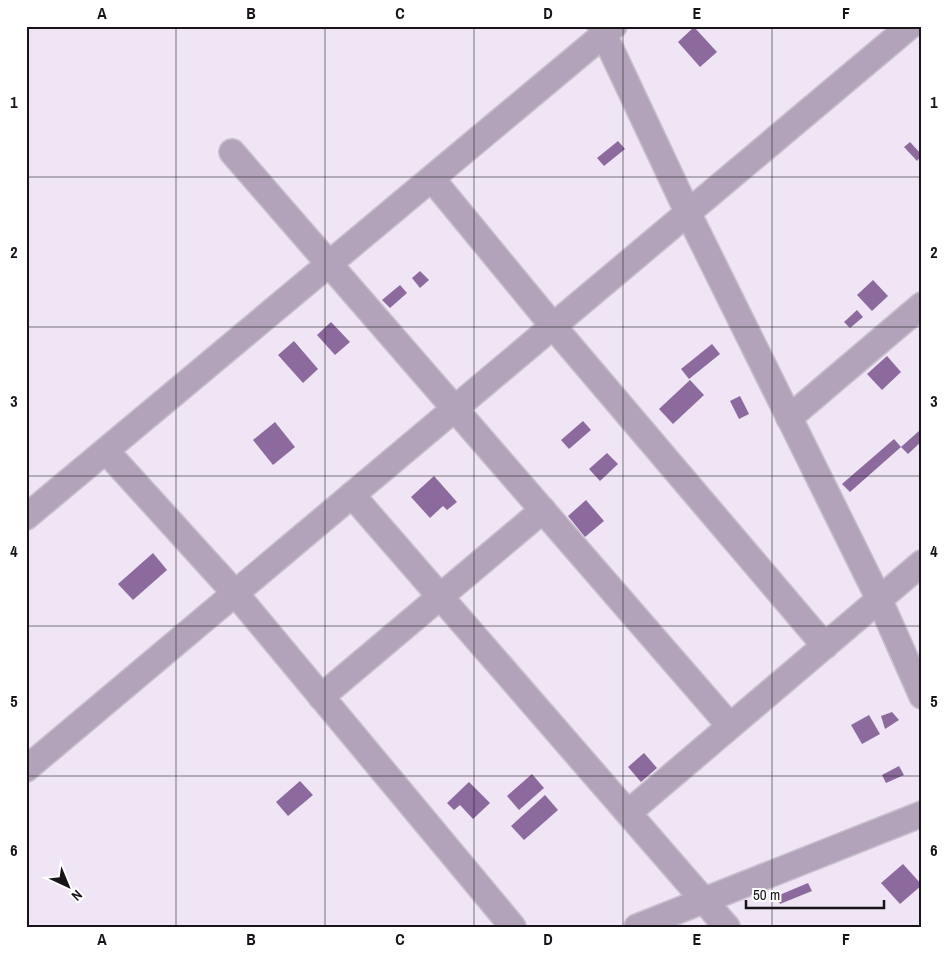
<svg xmlns="http://www.w3.org/2000/svg" width="948" height="953" font-family="'Archivo Narrow',sans-serif">
<style>
.building{fill:#8c6a9e}
.lines{fill:none;stroke-linecap:round;stroke-linejoin:round}
.minor-casing{stroke:#c8bfcd;stroke-width:28}
.minor{stroke:#b2a3bb;stroke-width:25}
.grid{fill:none;stroke:#18141a;stroke-width:1;stroke-opacity:0.55}
.neatline{fill:none;stroke:#18141a;stroke-width:2}
.grid-label{font-size:16px;text-anchor:middle;font-weight:bold;fill:#18141a}
</style>
<rect width="100%" height="100%" fill="#efe5f4"/>
<g class="building">
<polygon points="694,27 717,52 700,67 678,42"/>
<polygon points="618,141 625,149 604,166 597,158"/>
<polygon points="910,142 922,155 917,161 904,147"/>
<polygon points="420,271 429,280 420,288 412,278"/>
<polygon points="873,280 888,296 872,311 857,295"/>
<polygon points="400,285 407,293 390,308 382,300"/>
<polygon points="857,310 863,317 850,328 844,322"/>
<polygon points="331,322 350,342 335,355 317,335"/>
<polygon points="294,341 318,369 303,383 278,355"/>
<polygon points="712,344 720,354 689,379 681,369"/>
<polygon points="887,356 901,372 882,390 867,374"/>
<polygon points="690,380 704,395 673,424 659,409"/>
<polygon points="740,396 749,414 739,419 730,401"/>
<polygon points="583,421 591,430 569,449 561,440"/>
<polygon points="275,422 295,447 273,465 253,440"/>
<polygon points="919,431 922,434 922,441 908,454 901,447"/>
<polygon points="894,439 901,447 850,492 842,484"/>
<polygon points="607,453 618,464 600,481 589,469"/>
<polygon points="434,476 457,502 447,510 443,506 430,518 411,497"/>
<polygon points="586,500 604,521 585,537 568,516"/>
<polygon points="153,553 167,570 133,600 118,584"/>
<polygon points="892,712 899,720 885,729 881,716"/>
<polygon points="869,715 880,734 862,744 851,725"/>
<polygon points="644,753 657,768 641,782 628,767"/>
<polygon points="899,766 904,775 886,783 882,775"/>
<polygon points="532,774 544,788 519,810 507,796"/>
<polygon points="300,781 313,795 288,816 276,802"/>
<polygon points="469,782 490,803 473,819 460,805 454,810 447,803"/>
<polygon points="545,795 558,810 524,840 511,826"/>
<polygon points="903,864 922,885 900,904 881,883"/>
<polygon points="808,883 812,891 780,904 777,896"/>
</g>
<g class="lines">
<g class="minor-casing">
<g id="minor">
<polyline points="600,26 688,213 879,599 922,696"/>
<polyline points="232,152 730,726"/>
<polyline points="432,179 553,326 825,646"/>
<polyline points="789,418 922,305"/>
<polyline points="106,451 235,593 513,927"/>
<polyline points="352,495 727,927"/>
<polyline points="26,517 614,26"/>
<polyline points="321,697 543,510"/>
<polyline points="26,769 910,26"/>
<polyline points="628,813 922,563"/>
<polyline points="637,927 922,814"/>
</g>
</g>
<use href="#minor" class="minor"/>
</g>
<path class="grid" d="M 176,26 L 176,927M 325,26 L 325,927M 474,26 L 474,927M 623,26 L 623,927M 772,26 L 772,927M 26,177 L 922,177M 26,327 L 922,327M 26,476 L 922,476M 26,626 L 922,626M 26,776 L 922,776"/>
<rect width="948" height="953" fill="none" stroke="#ffffff" stroke-width="55"/>
<g transform="translate(68 886) rotate(136)" stroke="#ffffff" stroke-width="4" paint-order="stroke">
<path d="M0-4L9 19L0 12L-9 19Z" fill="#18141a"/>
<text y="-8" font-size="14" font-weight="bold" text-anchor="middle" fill="#18141a">N</text>
</g>
<path d="M746 900v8h138v-8" fill="none" stroke="#18141a" stroke-width="2.5"/>
<text x="753" y="900" font-size="15" fill="#18141a" stroke="#ffffff" stroke-width="4" paint-order="stroke">50 m</text>
<rect x="28" y="28" width="892" height="898" class="neatline"/>
<g class="grid-label">
<text x="102" y="19">A</text>
<text x="251" y="19">B</text>
<text x="400" y="19">C</text>
<text x="548" y="19">D</text>
<text x="697" y="19">E</text>
<text x="846" y="19">F</text>
<text x="14" y="108">1</text>
<text x="934" y="108">1</text>
<text x="14" y="258">2</text>
<text x="934" y="258">2</text>
<text x="14" y="407">3</text>
<text x="934" y="407">3</text>
<text x="14" y="557">4</text>
<text x="934" y="557">4</text>
<text x="14" y="707">5</text>
<text x="934" y="707">5</text>
<text x="14" y="856">6</text>
<text x="934" y="856">6</text>
<text x="102" y="945">A</text>
<text x="251" y="945">B</text>
<text x="400" y="945">C</text>
<text x="548" y="945">D</text>
<text x="697" y="945">E</text>
<text x="846" y="945">F</text>
</g>
</svg>
